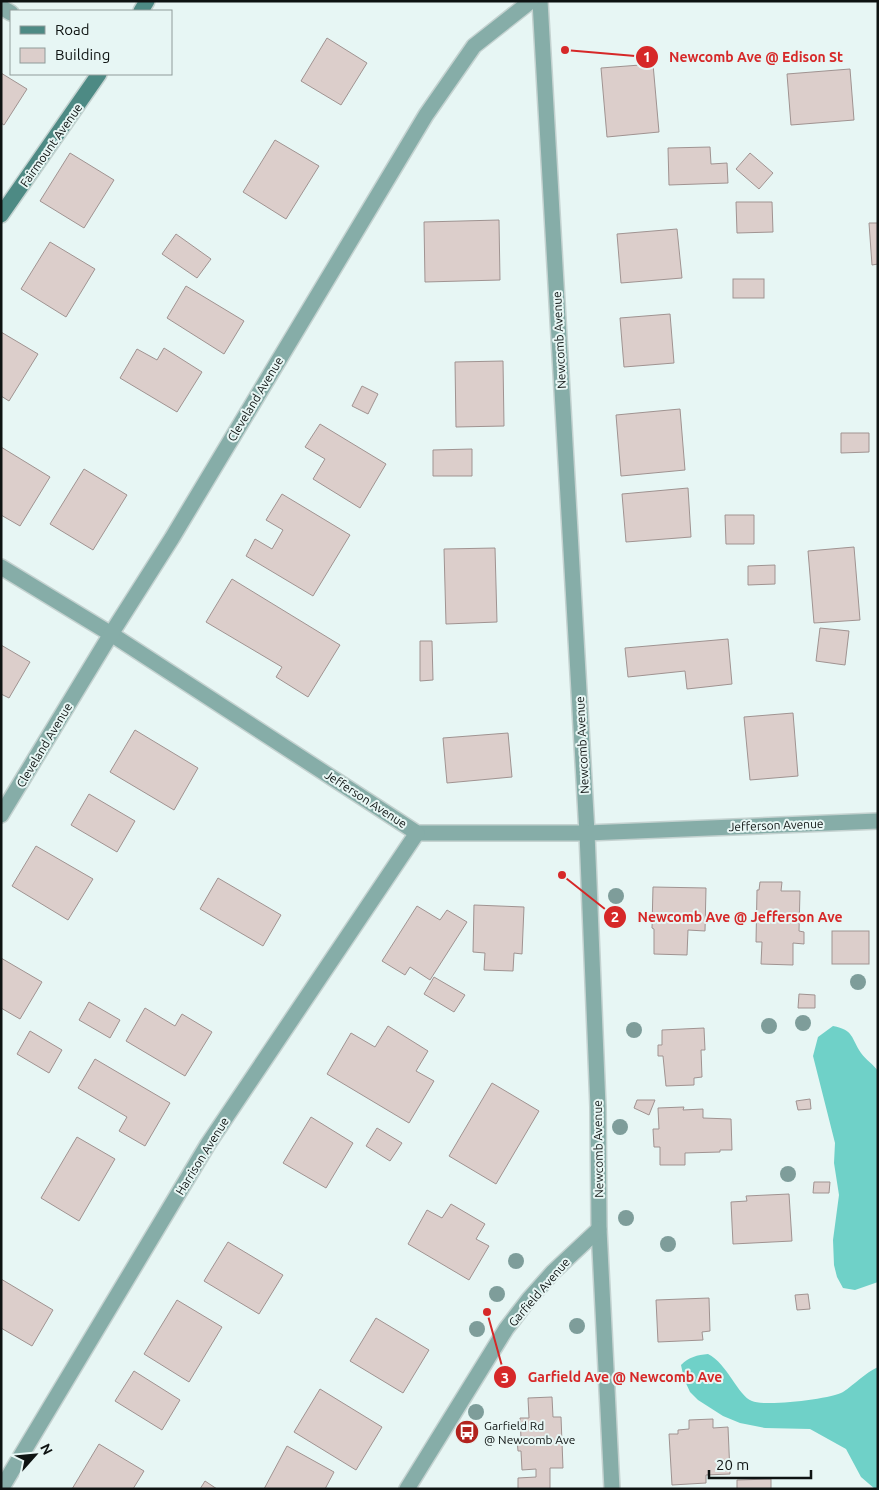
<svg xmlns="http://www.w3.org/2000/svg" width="879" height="1490" font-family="Ubuntu,sans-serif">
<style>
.forest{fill:#6fd1c8}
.building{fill:#dccecb;stroke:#a09391}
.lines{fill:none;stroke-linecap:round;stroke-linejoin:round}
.street-casing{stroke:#c4d2d0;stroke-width:18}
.secondary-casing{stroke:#c4d2d0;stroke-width:18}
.street{stroke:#86ada8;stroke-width:15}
.secondary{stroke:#4d8a84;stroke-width:15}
.tree{fill:#7e9d9a}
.labels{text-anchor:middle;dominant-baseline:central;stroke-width:4;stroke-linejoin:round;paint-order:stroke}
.street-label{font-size:12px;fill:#0e1312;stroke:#e7f6f4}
.poi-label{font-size:12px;fill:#0e1312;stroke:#e7f6f4;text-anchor:start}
.leader{fill:none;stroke:#d62828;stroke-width:2}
.callout-dot{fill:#d62828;stroke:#e7f6f4;stroke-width:2}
.mark-label{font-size:15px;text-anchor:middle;font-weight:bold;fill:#fff}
.callout-label{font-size:14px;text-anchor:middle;font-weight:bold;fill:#d62828;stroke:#e7f6f4;stroke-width:4;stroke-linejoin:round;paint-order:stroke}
</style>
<rect width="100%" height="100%" fill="#e7f6f4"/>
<g class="forest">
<path d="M 833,1026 C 854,1030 851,1038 861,1053 C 866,1060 873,1064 878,1071 L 878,1282 L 855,1290 L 843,1288 L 837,1277 L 834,1265 L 833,1240 L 839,1195 L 834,1163 L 835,1143 L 813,1056 L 818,1037 Z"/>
<path d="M 708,1354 C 727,1363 738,1396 752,1401 C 765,1407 831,1399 843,1392 C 855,1384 865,1373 878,1367 L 878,1489 L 875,1489 L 861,1477 L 846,1449 L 810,1429 L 765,1428 L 740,1423 L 723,1416 L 698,1400 L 690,1392 L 684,1379 L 681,1365 C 689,1357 697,1355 708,1354 Z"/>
</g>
<g class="building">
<polygon points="327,38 367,63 341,105 301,81"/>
<polygon points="653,64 659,132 607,137 601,68"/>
<polygon points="850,69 854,120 791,125 787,74"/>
<polygon points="1,73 27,89 4,125 1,123"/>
<polygon points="275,140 319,166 286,219 243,192"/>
<polygon points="710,147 711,164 727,163 728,183 669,185 668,148"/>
<polygon points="70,153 114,180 84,228 40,201"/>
<polygon points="750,153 773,173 759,189 736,169"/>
<polygon points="736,202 772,202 773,232 737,233"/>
<polygon points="499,220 500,280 425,282 424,222"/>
<polygon points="869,223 878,223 878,264 872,265"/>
<polygon points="677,229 682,278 621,283 617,234"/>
<polygon points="176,234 211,259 197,278 162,254"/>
<polygon points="50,242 95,269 66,317 21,289"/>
<rect x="733" y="279" width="31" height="19"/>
<polygon points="186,286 244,321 224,354 167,318"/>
<polygon points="670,314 674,363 624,367 620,318"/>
<polygon points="1,332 38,354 9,401 1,396"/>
<polygon points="164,348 202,372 177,412 120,378 137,349 157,360"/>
<polygon points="503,361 504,426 456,427 455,362"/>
<polygon points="362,386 378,394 368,414 352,406"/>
<polygon points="680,409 685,470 621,476 616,415"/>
<polygon points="320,424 386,464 360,508 313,479 325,459 305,447"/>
<polygon points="841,433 869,433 869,452 841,453"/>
<polygon points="1,447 50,477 20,526 1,515"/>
<polygon points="472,449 472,476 433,476 433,450"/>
<polygon points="84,469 127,495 93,550 50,524"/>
<polygon points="688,488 691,537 626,542 622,494"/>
<polygon points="282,494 350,535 313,596 246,556 255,539 272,549 283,530 266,520"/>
<polygon points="725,515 754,515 754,544 726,544"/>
<polygon points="854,547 860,620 814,623 808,551"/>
<polygon points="495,548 497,622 446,624 444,549"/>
<polygon points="775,565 775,584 748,585 748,566"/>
<polygon points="232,579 340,645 308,697 276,677 282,667 206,622"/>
<polygon points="820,628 849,631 845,665 816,661"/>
<polygon points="728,639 732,684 687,689 685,671 628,677 625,648"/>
<polygon points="420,641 432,641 433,680 420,681"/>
<polygon points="1,645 30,662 9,698 1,694"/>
<polygon points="793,713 798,776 750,780 744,717"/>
<polygon points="135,730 198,768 174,810 110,772"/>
<polygon points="508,733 512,777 447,783 443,738"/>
<polygon points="89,794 135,821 117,852 71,825"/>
<polygon points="36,846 93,879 68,920 12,886"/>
<polygon points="218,878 281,915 263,946 200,909"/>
<polygon points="760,882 782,882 781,891 800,891 799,931 804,932 804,944 793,943 793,965 761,964 762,942 756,942 757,890 759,890"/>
<polygon points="653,887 706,888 705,931 688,930 687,955 654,954 654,929 652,928"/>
<polygon points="474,905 524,907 522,954 514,953 513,971 484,970 485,953 473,952"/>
<polygon points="417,906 440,920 447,910 467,922 430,980 410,967 405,975 382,961"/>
<rect x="832" y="931" width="37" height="33"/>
<polygon points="1,958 42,982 20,1019 1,1008"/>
<polygon points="434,977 465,995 454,1012 424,994"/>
<polygon points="799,994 815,995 815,1008 798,1008"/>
<polygon points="89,1002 120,1020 110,1038 79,1020"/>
<polygon points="145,1008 175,1026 182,1014 212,1032 185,1076 126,1041"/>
<polygon points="388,1026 428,1051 416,1071 434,1081 409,1123 327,1074 351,1033 375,1047"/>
<polygon points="704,1028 705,1050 701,1050 702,1077 694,1078 694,1085 666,1086 663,1056 658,1056 658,1045 662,1045 662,1030"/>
<polygon points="30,1031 62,1050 49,1073 17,1054"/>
<polygon points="95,1059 170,1103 145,1146 119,1131 127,1117 78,1088"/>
<polygon points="492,1083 539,1111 496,1184 449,1156"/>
<polygon points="810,1099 811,1109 798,1110 796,1101"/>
<polygon points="637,1100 655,1100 649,1115 634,1108"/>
<polygon points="684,1107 683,1110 703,1109 703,1118 731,1119 732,1150 720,1150 720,1152 685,1153 685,1165 660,1165 660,1147 654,1147 653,1129 659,1129 658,1108"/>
<polygon points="311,1117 353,1143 326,1188 283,1163"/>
<polygon points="377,1128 402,1143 390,1161 366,1146"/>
<polygon points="77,1137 115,1159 79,1221 41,1198"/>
<polygon points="814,1182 830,1182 829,1193 813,1193"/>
<polygon points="789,1194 792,1241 733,1244 731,1202 747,1201 746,1196"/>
<polygon points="451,1204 485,1224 476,1239 489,1246 469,1280 408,1244 427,1210 442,1218"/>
<polygon points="228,1242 283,1275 259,1314 204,1281"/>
<polygon points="1,1279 53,1310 32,1346 1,1328"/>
<polygon points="808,1294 810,1309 797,1310 795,1295"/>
<polygon points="709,1298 710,1331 702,1332 703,1340 658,1342 656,1300"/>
<polygon points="177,1300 222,1327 189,1382 144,1354"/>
<polygon points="376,1318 429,1350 403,1393 350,1361"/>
<polygon points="134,1371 180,1400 162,1430 115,1401"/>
<polygon points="320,1389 382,1427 356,1470 294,1432"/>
<polygon points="552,1397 553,1417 561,1417 563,1468 550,1468 550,1489 518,1489 518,1478 536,1477 536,1469 522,1470 521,1451 518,1451 517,1438 521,1438 520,1418 529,1418 528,1398"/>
<polygon points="713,1419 713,1428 728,1427 730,1474 706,1475 706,1483 672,1485 669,1434 678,1434 678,1430 689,1429 689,1420"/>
<polygon points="99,1444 144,1471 133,1489 72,1489"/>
<polygon points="287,1446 334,1472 325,1489 264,1489"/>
<polygon points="771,1479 771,1489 737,1489 737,1480"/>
<polygon points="205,1481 217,1489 200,1489"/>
</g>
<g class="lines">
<g class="street-casing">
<g id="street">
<polyline points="540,1 587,833 598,1107 599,1229 612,1489"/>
<polyline points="1,7 11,13"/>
<polyline points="1,567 111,634 417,833 587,833 878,821"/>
<polyline points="1,815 111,634 172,538 426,115 474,46 531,1"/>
<polyline points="1,1489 208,1144 417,833"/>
<polyline points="407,1489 506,1329 529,1299 553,1272 599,1229"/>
</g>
</g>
<g class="secondary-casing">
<g id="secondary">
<polyline points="141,11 147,1"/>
<polyline points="1,215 99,74"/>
</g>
</g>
<use href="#street" class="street"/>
<use href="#secondary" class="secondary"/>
</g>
<g class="tree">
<circle cx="616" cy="896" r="8"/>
<circle cx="858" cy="982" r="8"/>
<circle cx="803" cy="1023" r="8"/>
<circle cx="769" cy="1026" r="8"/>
<circle cx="634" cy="1030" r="8"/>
<circle cx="620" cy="1127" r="8"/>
<circle cx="788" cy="1174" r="8"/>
<circle cx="626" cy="1218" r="8"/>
<circle cx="668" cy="1244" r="8"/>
<circle cx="516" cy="1261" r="8"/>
<circle cx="497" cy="1294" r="8"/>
<circle cx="577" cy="1326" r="8"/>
<circle cx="477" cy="1329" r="8"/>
<circle cx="476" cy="1412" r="8"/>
</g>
<defs>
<g id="bus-disc" transform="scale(1.25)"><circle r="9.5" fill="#b2231e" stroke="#e7f6f4"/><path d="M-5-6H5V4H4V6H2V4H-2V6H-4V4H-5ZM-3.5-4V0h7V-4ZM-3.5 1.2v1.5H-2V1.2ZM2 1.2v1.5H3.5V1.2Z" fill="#fff"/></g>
</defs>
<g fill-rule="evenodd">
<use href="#bus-disc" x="467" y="1432"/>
</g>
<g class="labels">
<g class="street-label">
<text transform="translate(51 145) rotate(-55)">Fairmount Avenue</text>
<text transform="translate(559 340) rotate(-93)">Newcomb Avenue</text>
<text transform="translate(255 399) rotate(-59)">Cleveland Avenue</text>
<text transform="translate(44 745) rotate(-59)">Cleveland Avenue</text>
<text transform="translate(582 745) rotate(-93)">Newcomb Avenue</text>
<text transform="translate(366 799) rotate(33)">Jefferson Avenue</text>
<text transform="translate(776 825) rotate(-2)">Jefferson Avenue</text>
<text transform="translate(598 1149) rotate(-91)">Newcomb Avenue</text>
<text transform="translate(202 1156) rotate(-58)">Harrison Avenue</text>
<text transform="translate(539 1292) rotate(-49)">Garfield Avenue</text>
</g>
<g class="poi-label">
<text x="484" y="1425">Garfield Rd<tspan x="484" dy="14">@ Newcomb Ave</tspan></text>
</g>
</g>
<path class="leader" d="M565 50L647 57M562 875L615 917M487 1312L505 1377"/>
<g class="callout-dot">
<circle cx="565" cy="50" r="5"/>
<circle cx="562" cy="875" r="5"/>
<circle cx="487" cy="1312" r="5"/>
<circle cx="647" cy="57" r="12"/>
<circle cx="615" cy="917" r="12"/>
<circle cx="505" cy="1377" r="12"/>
</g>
<g class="mark-label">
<text x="647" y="62">1</text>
<text x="615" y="922">2</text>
<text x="505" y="1383">3</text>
</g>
<g class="callout-label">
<text x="756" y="62">Newcomb Ave @ Edison St</text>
<text x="740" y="922">Newcomb Ave @ Jefferson Ave</text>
<text x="625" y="1382">Garfield Ave @ Newcomb Ave</text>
</g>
<rect width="879" height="1490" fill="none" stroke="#0e1312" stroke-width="5"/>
<rect x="10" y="10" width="162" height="65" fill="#e7f6f4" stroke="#909b9a"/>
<rect x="20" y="26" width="25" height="8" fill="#4d8a84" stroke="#909b9a"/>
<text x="55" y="35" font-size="15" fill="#0e1312">Road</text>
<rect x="20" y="48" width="25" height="15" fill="#dccecb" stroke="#909b9a"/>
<text x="55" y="60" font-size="15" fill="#0e1312">Building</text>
<g transform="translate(35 1455) rotate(63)" stroke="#e7f6f4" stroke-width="4" paint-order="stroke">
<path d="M0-4L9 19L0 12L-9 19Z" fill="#0e1312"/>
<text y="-8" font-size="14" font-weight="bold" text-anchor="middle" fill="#0e1312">N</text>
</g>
<path d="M709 1470v8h102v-8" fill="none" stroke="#0e1312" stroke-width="2.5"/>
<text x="716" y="1470" font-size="15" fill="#0e1312" stroke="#e7f6f4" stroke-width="4" paint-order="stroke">20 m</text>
</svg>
